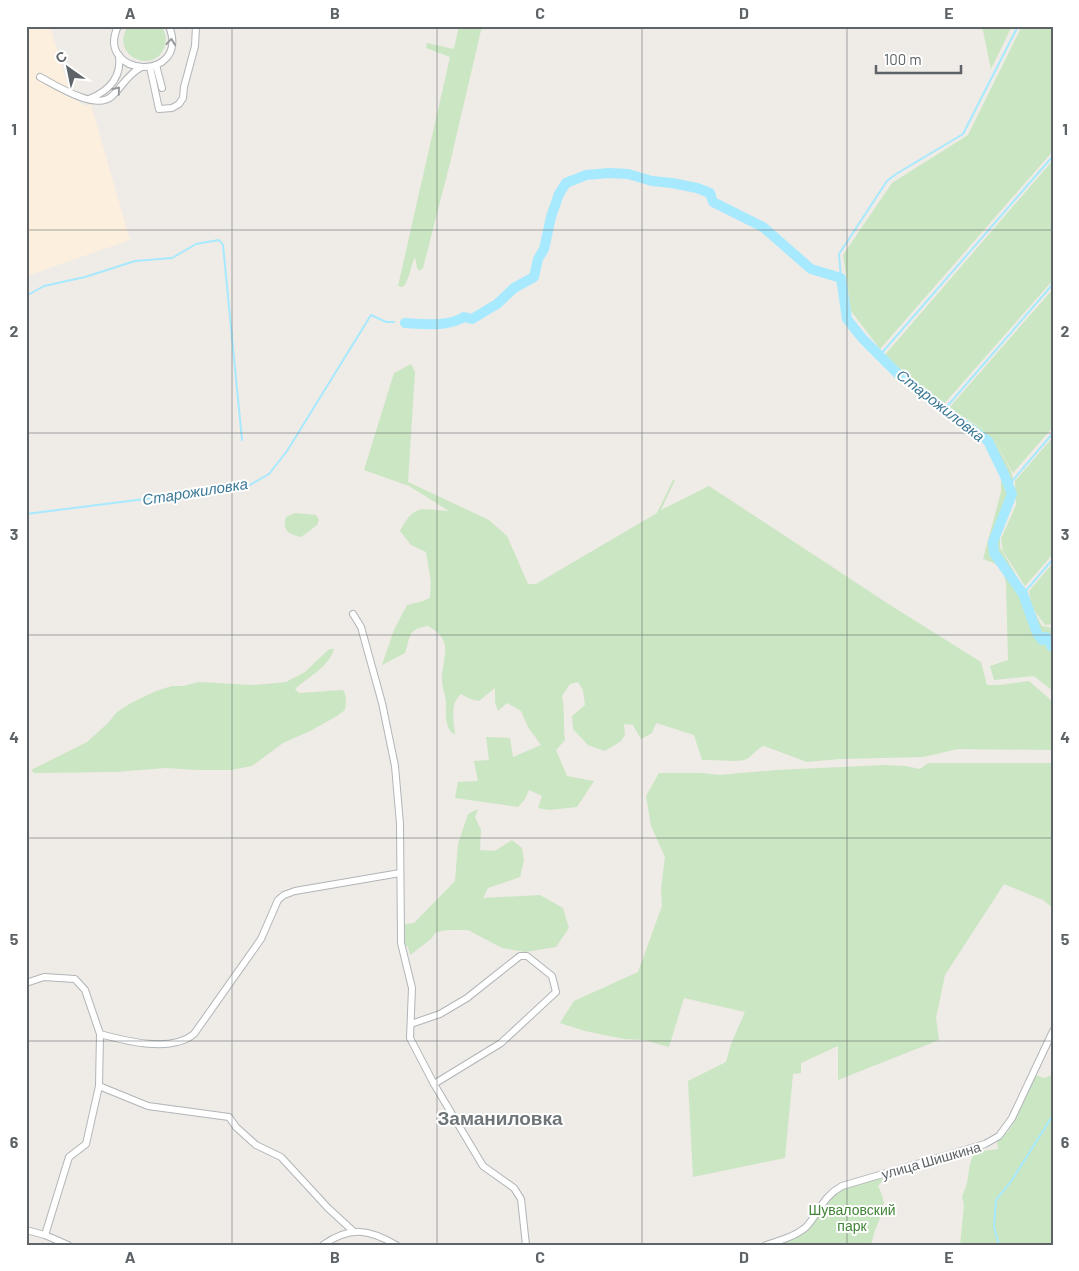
<svg xmlns="http://www.w3.org/2000/svg" width="1079" height="1271" font-family="Barlow,sans-serif">
<style>
.commercial{fill:#fdefdd}
.green{fill:#cae6c3}
.lines{fill:none;stroke-linecap:round;stroke-linejoin:round}
.stream{stroke:#a7e9fe;stroke-width:2}
.river{stroke:#a7e9fe;stroke-width:10}
.minor-casing{stroke:#b1b5b8;stroke-width:8}
.minor{stroke:#fff;stroke-width:6}
.oneway{stroke:#969a9c}
.grid{fill:none;stroke:#5d6366;stroke-width:1;stroke-opacity:0.55}
.labels{text-anchor:middle;dominant-baseline:central;stroke-width:4;stroke-linejoin:round;paint-order:stroke}
.street-label{font-size:14px;fill:#5d6366;stroke:#fff}
.park-label{font-size:14px;fill:#418436;stroke:#fff}
.water-label{font-size:15px;font-style:italic;fill:#3b7996;stroke:#fff}
.district-label{font-size:19px;font-weight:bold;fill:#6e7578;stroke:#fff}
.neatline{fill:none;stroke:#5d6366;stroke-width:2}
.grid-label{font-size:16px;text-anchor:middle;font-weight:bold;fill:#5d6366}
</style>
<rect width="100%" height="100%" fill="#efebe6"/>
<polygon class="commercial" points="26,26 50,26 71,97 85,106 91,105 130,240 26,276"/>
<g class="green">
<path d="M 128,26 L 161,26 C 165,32 167,38 165,45 C 157,76 108,57 128,26 Z"/>
<path d="M 459,26 L 482,26 L 450,163 L 423,268 L 419,271 L 417,268 L 415,257 C 410,267 410,279 403,287 L 398,286 L 450,57 L 426,48 L 427,43 L 454,49 Z"/>
<polygon points="982,26 1012,26 991,69"/>
<polygon points="1022,26 1053,26 1053,151 880,349 851,311 843,255 892,183 968,135"/>
<polygon points="1053,160 1053,280 943,405 940,404 945,408 990,433 949,408 1053,289 1053,427 1013,473 991,434 1011,471 1013,479 1014,502 1000,535 1000,547 1021,584 1027,590 1032,608 1029,591 1053,563 1053,624 1045,625 1033,609 1042,626 1053,628 1053,691 1034,676 994,680 990,666 1008,660 1006,582 1001,566 983,559 1001,492 1001,475 985,442 921,397 896,374 869,344 906,376 884,356"/>
<path d="M 411,364 L 415,372 L 408,482 L 489,520 L 507,536 L 528,584 L 536,584 L 657,513 L 673,480 L 675,480 L 661,510 L 709,486 L 890,605 L 981,662 L 987,685 L 1000,685 L 1029,681 L 1053,702 L 1053,750 L 958,749 L 923,757 L 839,759 L 807,762 L 764,746 C 755,749 753,757 744,760 C 737,762 712,760 702,760 L 694,735 L 656,723 L 652,733 L 641,739 L 633,725 L 624,724 L 625,735 L 621,741 L 605,751 L 588,745 L 573,729 L 572,716 L 585,705 L 583,690 L 578,682 L 570,684 L 562,696 C 565,710 563,725 565,740 L 556,750 L 567,776 L 594,781 L 577,807 L 549,810 L 538,808 L 542,796 L 529,790 L 525,799 L 518,807 L 455,798 L 458,782 L 478,781 L 474,761 L 489,760 L 486,737 L 510,738 L 513,757 L 541,745 L 528,727 L 521,711 L 507,703 L 498,711 L 495,702 L 495,688 L 479,701 L 470,699 L 461,694 C 449,705 454,720 455,735 C 453,733 450,732 449,729 C 445,721 446,711 446,702 C 445,693 441,684 442,674 C 445,652 452,639 428,626 C 407,629 411,636 405,653 L 382,665 L 394,630 L 407,605 L 423,601 L 430,598 L 431,582 L 426,552 L 411,545 L 400,531 C 415,502 422,510 449,511 L 409,486 L 364,470 L 394,373 Z"/>
<polygon points="1053,437 1053,554 1025,586 1003,551 1001,539 1016,505 1015,481"/>
<path d="M 295,513 L 316,515 L 319,520 L 317,525 L 301,537 C 290,535 281,530 286,517 Z"/>
<path d="M 329,649 L 334,649 C 329,667 308,677 295,689 L 299,693 L 343,690 C 347,696 346,702 345,710 L 337,716 L 310,731 L 283,743 L 252,766 L 231,770 L 198,770 L 166,768 L 115,772 L 34,773 L 31,770 L 87,742 L 107,724 L 117,712 L 131,703 L 156,691 L 172,686 L 183,686 L 199,682 L 253,685 L 286,682 L 305,672 Z"/>
<polygon points="928,763 1053,763 1053,908 1043,900 1004,884 945,975 936,1018 939,1040 838,1080 838,1046 801,1063 801,1073 793,1074 785,1158 693,1177 688,1081 726,1062 731,1044 745,1012 684,998 669,1047 644,1040 624,1039 585,1031 560,1023 574,1001 638,972 662,906 661,889 665,857 651,826 646,796 659,773 702,773 719,775 777,770 885,765 905,766 920,769"/>
<polygon points="478,809 475,817 481,830 480,850 495,851 512,840 522,848 524,860 520,877 488,888 483,898 540,895 563,908 569,928 556,947 525,952 502,948 468,930 449,930 436,932 431,939 410,955 408,947 404,944 405,924 414,923 455,881 458,844 468,814"/>
<path d="M 1053,1074 L 1053,1245 L 960,1245 L 964,1205 L 962,1197 L 967,1183 L 970,1164 L 974,1152 L 998,1149 L 997,1141 C 1014,1133 1028,1091 1035,1075 L 1045,1078 Z"/>
<path d="M 878,1177 L 883,1180 L 878,1186 C 886,1202 885,1206 879,1221 C 875,1229 873,1237 871,1245 L 781,1245 L 803,1234 L 812,1225 L 830,1200 L 841,1189 Z"/>
</g>
<g class="lines">
<g class="stream">
<polyline points="841,278 839,254 887,181 896,174 963,134 1018,26"/>
<polyline points="26,296 44,286 85,277 135,261 172,258 196,244 219,240 223,245 242,440"/>
<polyline points="880,355 1053,156"/>
<polyline points="944,410 1053,284"/>
<polyline points="1008,486 1053,433"/>
<polyline points="26,514 248,486 269,474 287,451 371,315 386,322 394,322"/>
<polyline points="1023,594 1053,559"/>
<polyline points="999,1245 994,1227 996,1200 1012,1180 1053,1115"/>
</g>
<path class="river" d="M 405,323 C 424,324 448,327 464,317 L 472,319 L 497,304 L 514,288 L 534,277 L 538,259 L 544,249 L 551,217 L 559,194 L 566,183 L 586,175 L 609,173 L 628,174 L 652,181 L 672,183 L 697,188 L 710,193 L 713,202 L 763,227 L 811,269 L 841,278 L 847,319 L 862,338 L 896,372 L 944,410 L 988,441 L 1004,474 L 1012,494 L 993,542 L 994,553 L 1023,594 L 1037,633 L 1042,640 L 1044,640 L 1046,637 L 1051,640 L 1051,646 L 1053,647"/>
<g class="minor-casing">
<g id="minor">
<path d="M 118,26 C 94,78 191,83 169,26"/>
<polyline points="156,65 162,88"/>
<polyline points="150,67 159,109 172,108 179,104 183,98 184,87 195,46 196,26"/>
<path d="M 40,77 C 57,86 96,111 112,96 C 123,86 126,76 140,68"/>
<path d="M 89,99 C 109,91 122,78 119,55"/>
<polyline points="353,614 361,627 382,703 395,766 400,824 401,943 412,988 410,1038 434,1084 483,1166 514,1188 521,1199 526,1245"/>
<polyline points="26,983 44,977 75,979 85,990 100,1034 99,1086 86,1144 69,1157 45,1235"/>
<polyline points="411,1024 440,1014 467,998 520,956 527,956 552,976 556,992 501,1043 434,1084"/>
<path d="M 100,1034 C 126,1041 171,1053 194,1034 L 261,939 L 278,900 L 284,895 L 295,891 L 400,873"/>
<polyline points="99,1086 148,1106 229,1117 236,1127 256,1145 281,1157 328,1208 353,1231"/>
<polyline points="26,1230 45,1235 68,1245"/>
<path d="M 323,1245 C 350,1226 369,1229 396,1245"/>
<path d="M 766,1245 C 779,1241 796,1236 806,1227 C 820,1212 822,1197 842,1186 L 985,1144 L 999,1136 L 1012,1118 L 1053,1031"/>
</g>
</g>
<use href="#minor" class="minor"/>
</g>
<defs><path id="oneway-chevron" d="M-2-3.5L2.5 0L-2 3.5" fill="none" stroke-width="1.6" stroke-linecap="round" stroke-linejoin="round" transform="scale(1.25)"/></defs>
<g class="oneway">
<use href="#oneway-chevron" transform="translate(171 42) rotate(-85)"/>
<use href="#oneway-chevron" transform="translate(117 90) rotate(-51)"/>
</g>
<path class="grid" d="M 232,26 L 232,1245M 437,26 L 437,1245M 642,26 L 642,1245M 847,26 L 847,1245M 26,230 L 1053,230M 26,433 L 1053,433M 26,635 L 1053,635M 26,838 L 1053,838M 26,1041 L 1053,1041"/>
<g class="labels">
<g class="street-label">
<text transform="translate(931 1160) rotate(-16)">улица Шишкина</text>
</g>
<g class="park-label">
<text x="852" y="1209">Шуваловский<tspan x="852" dy="16">парк</tspan></text>
</g>
<g class="water-label">
<text transform="translate(941 405) rotate(38)">Старожиловка</text>
<text transform="translate(195 491) rotate(-9)">Старожиловка</text>
</g>
<g class="district-label">
<text x="500" y="1117">Заманиловка</text>
</g>
</g>
<rect width="1079" height="1271" fill="none" stroke="#ffffff" stroke-width="55"/>
<g transform="translate(68 68) rotate(327)" stroke="#ffffff" stroke-width="4" paint-order="stroke">
<path d="M0-4L9 19L0 12L-9 19Z" fill="#5d6366"/>
<text y="-8" font-size="14" font-weight="bold" text-anchor="middle" fill="#5d6366">С</text>
</g>
<path d="M876 65v8h85v-8" fill="none" stroke="#5d6366" stroke-width="2.5"/>
<text x="884" y="65" font-size="15" fill="#5d6366" stroke="#ffffff" stroke-width="4" paint-order="stroke">100 m</text>
<rect x="28" y="28" width="1024" height="1216" class="neatline"/>
<g class="grid-label">
<text x="130" y="19">A</text>
<text x="335" y="19">B</text>
<text x="540" y="19">C</text>
<text x="744" y="19">D</text>
<text x="949" y="19">E</text>
<text x="14" y="135">1</text>
<text x="1065" y="135">1</text>
<text x="14" y="337">2</text>
<text x="1065" y="337">2</text>
<text x="14" y="540">3</text>
<text x="1065" y="540">3</text>
<text x="14" y="743">4</text>
<text x="1065" y="743">4</text>
<text x="14" y="945">5</text>
<text x="1065" y="945">5</text>
<text x="14" y="1148">6</text>
<text x="1065" y="1148">6</text>
<text x="130" y="1263">A</text>
<text x="335" y="1263">B</text>
<text x="540" y="1263">C</text>
<text x="744" y="1263">D</text>
<text x="949" y="1263">E</text>
</g>
</svg>
